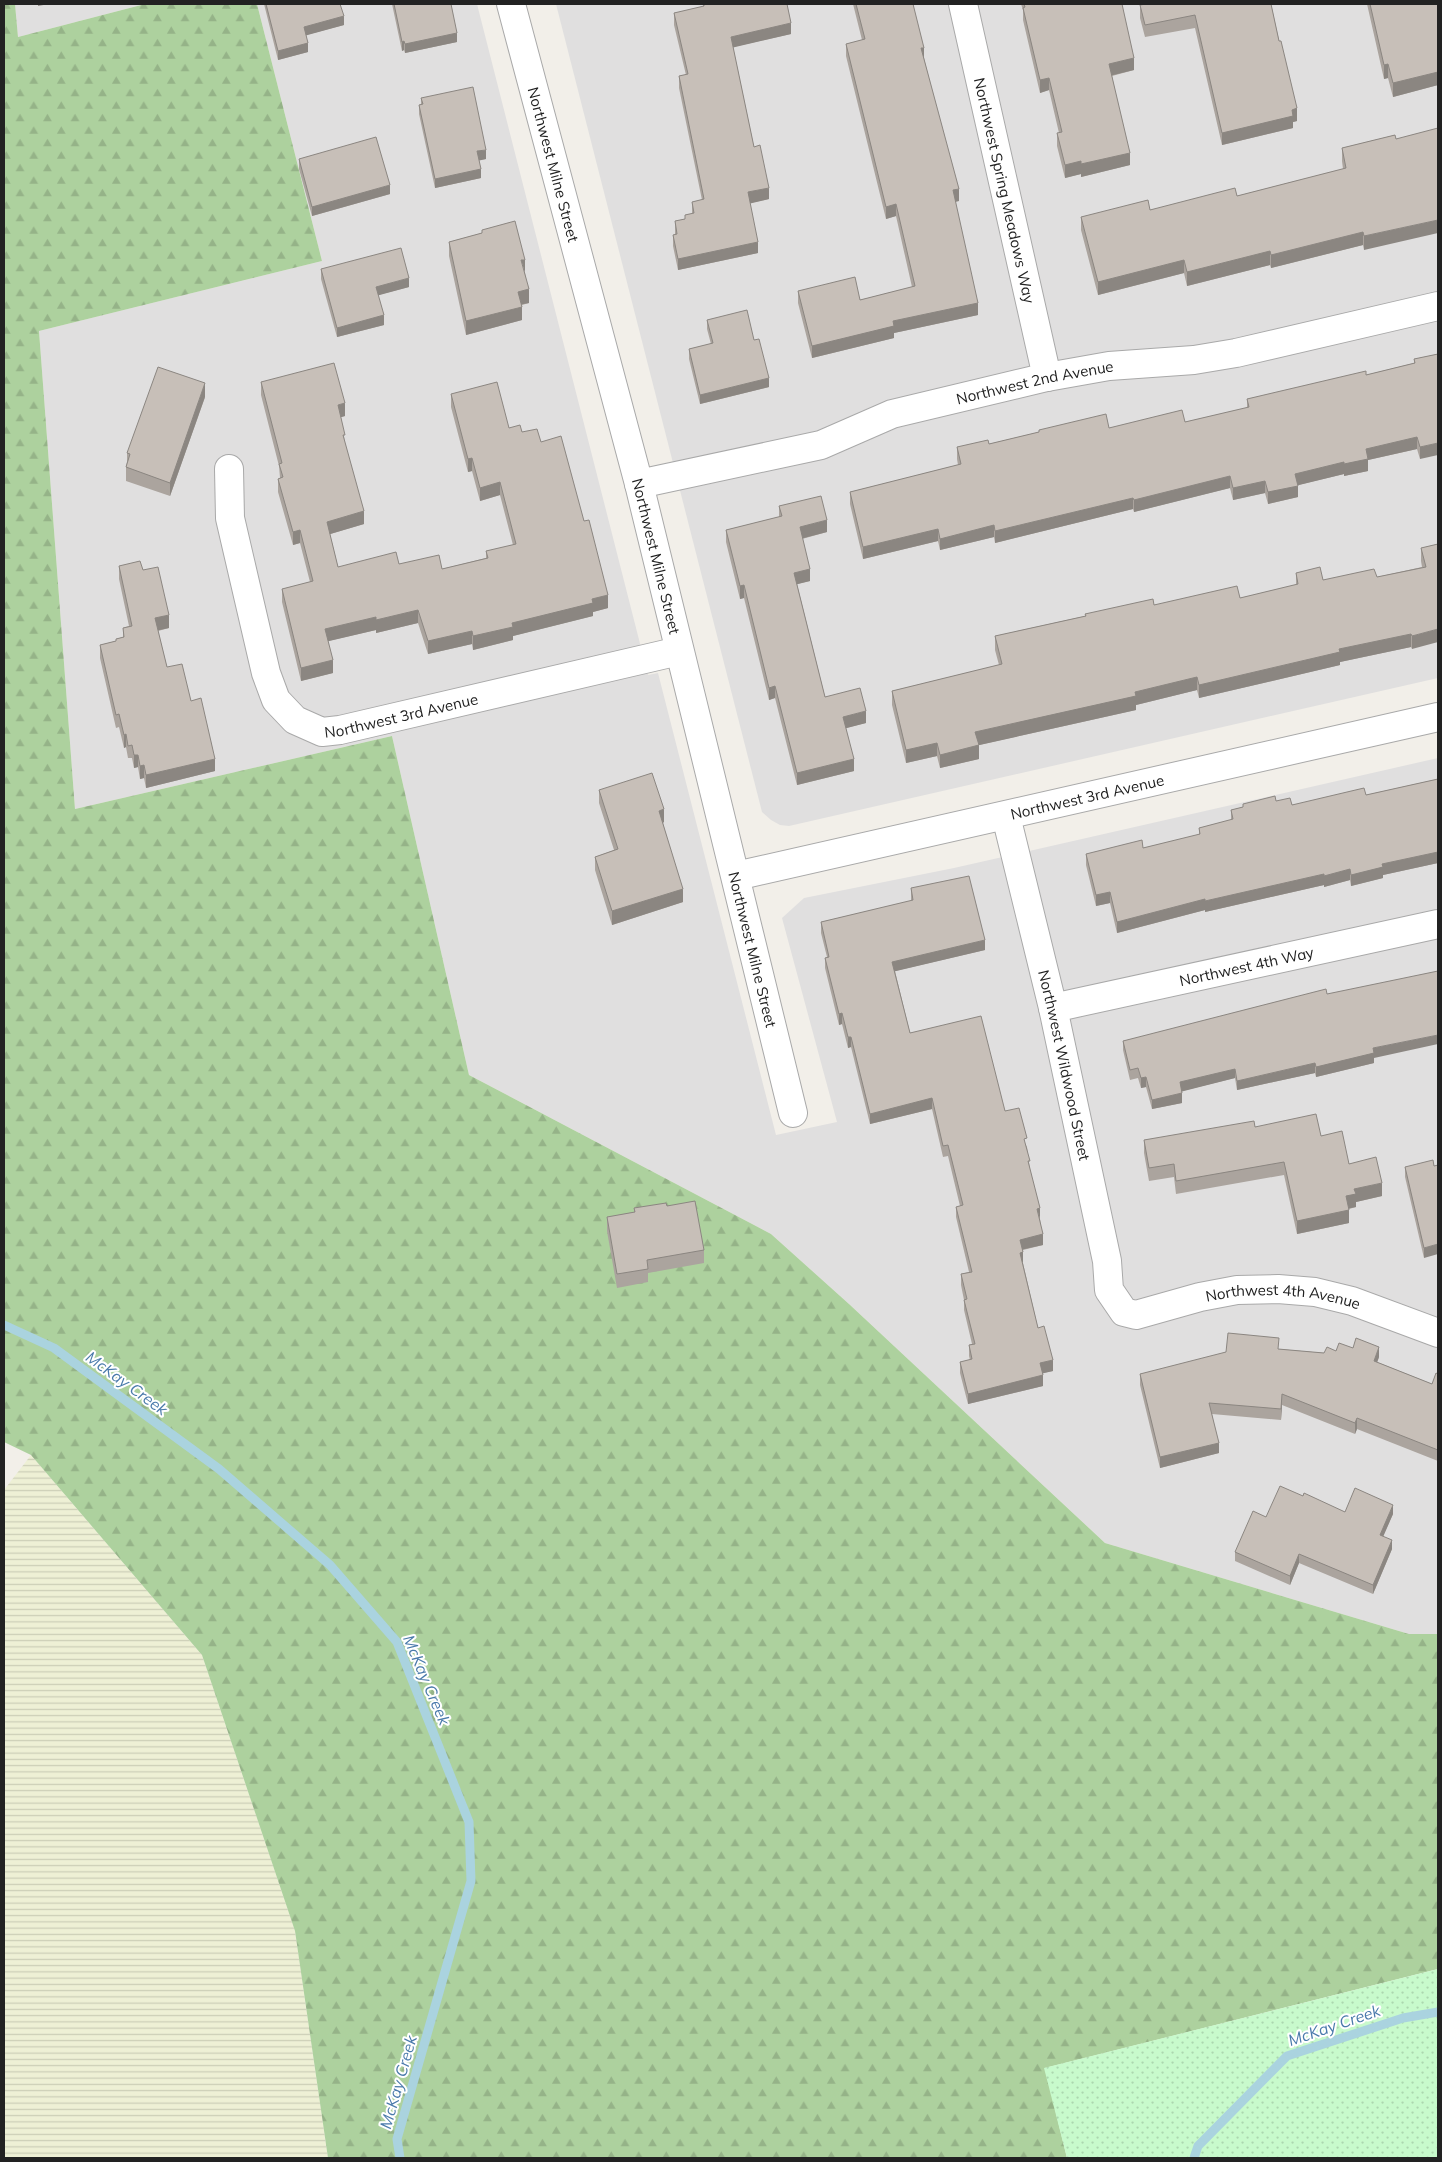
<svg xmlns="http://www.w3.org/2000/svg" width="1442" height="2162" font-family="Mulish,sans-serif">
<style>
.residential{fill:#e0dfdf}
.farmland{fill:url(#farmland-rules)}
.forest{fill:url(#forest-firs)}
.park{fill:url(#park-dots)}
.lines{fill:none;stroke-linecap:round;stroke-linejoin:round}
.stream{stroke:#aad3df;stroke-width:9}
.street-casing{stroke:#a9a9a9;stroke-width:30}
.street{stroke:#fff;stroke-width:28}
.wall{fill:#aba49e}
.shaded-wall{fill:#8b8681}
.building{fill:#c7bfb8;stroke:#8b8681}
.labels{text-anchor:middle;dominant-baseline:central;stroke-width:4;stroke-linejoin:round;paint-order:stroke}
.street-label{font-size:15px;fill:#222;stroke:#fff}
.water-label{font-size:16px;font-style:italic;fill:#4a7aab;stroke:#fff}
</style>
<defs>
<pattern id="farmland-rules" width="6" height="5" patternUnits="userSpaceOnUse" patternTransform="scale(1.25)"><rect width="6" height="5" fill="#eef0d5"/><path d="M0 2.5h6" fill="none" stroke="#ccceb7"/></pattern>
<pattern id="forest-firs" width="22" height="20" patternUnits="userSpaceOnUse" patternTransform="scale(1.25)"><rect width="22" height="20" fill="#add19e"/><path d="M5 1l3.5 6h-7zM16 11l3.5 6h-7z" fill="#95b388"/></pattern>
<pattern id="park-dots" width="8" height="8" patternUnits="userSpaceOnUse" patternTransform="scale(1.25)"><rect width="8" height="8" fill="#c8facc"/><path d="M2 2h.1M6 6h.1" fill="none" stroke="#acd6af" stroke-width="1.8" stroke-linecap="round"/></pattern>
</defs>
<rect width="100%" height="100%" fill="#f2efe9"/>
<g class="residential">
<polygon points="15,4 145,4 18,37"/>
<polygon points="257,4 477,4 648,675 658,673 776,1135 837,1122 782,918 804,898 954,868 1438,758 1438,1634 1409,1634 1105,1543 849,1304 771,1234 469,1075 392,736 75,809 39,331 322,261"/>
<polygon points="556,4 1438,4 1438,678 789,826 780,825 771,820 762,812"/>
</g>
<polygon class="farmland" points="31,1455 202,1655 295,1931 328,2158 4,2158 4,1490"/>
<polygon class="forest" points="4,4 15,4 18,37 145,4 257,4 322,261 39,331 75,809 392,736 469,1075 771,1234 849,1304 1105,1543 1409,1634 1438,1634 1438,1969 1045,2068 1067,2158 328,2158 295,1931 202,1655 31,1455 4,1442"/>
<polygon class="park" points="1438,1969 1438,2158 1067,2158 1044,2068"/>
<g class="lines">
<g class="stream">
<polyline points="4,1325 54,1348 219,1469 330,1565 397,1642 469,1822 471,1881 397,2139 400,2158"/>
<polyline points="1194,2158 1198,2146 1287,2056 1403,2018 1438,2012"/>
</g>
<g class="street-casing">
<g id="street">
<path id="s1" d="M 511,4 L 639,484 L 793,1113"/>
<path id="s2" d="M 963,4 L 1047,377"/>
<path id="s3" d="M 229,469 L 230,518 L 266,673 L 276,700 L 295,720 L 322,732 L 340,730 L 679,651"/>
<path id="s4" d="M 639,484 L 821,445 L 892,414 L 1047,377 L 1109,366 L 1194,360 L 1236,353 L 1438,306"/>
<path id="s5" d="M 1006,816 L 1053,1008 L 1107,1261 L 1109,1290 L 1124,1312 L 1136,1315 L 1200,1297 L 1237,1290 L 1278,1289 L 1315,1292 L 1352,1301 L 1438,1333"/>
<path id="s6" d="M 736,876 L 1438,717"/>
<path id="s7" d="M 1053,1008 L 1438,924"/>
</g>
</g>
<use href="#street" class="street"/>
</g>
<g class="wall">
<polygon points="264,4 340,4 344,25 306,35 308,52 278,60"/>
<polygon points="392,4 451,4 457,42 405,53 404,50 402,51"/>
<polygon points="703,4 787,4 791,34 733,47 754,147 769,199 750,203 758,253 678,270 673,246 673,235 675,234 675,221 685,219 685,215 692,214 692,202 702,200 679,88 679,76 686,75 674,25 674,13 703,7"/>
<polygon points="853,4 914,4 914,11 924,58 959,201 955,202 978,315 894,333 894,338 812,358 798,303 798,291 860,300 912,287 896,216 886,219 846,56 846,44 862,40"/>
<polygon points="1021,4 1122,4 1134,70 1112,76 1130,165 1081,177 1081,174 1065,178 1057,146 1057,133 1059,133 1049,90 1040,93 1023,20 1023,10"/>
<polygon points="1271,4 1297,121 1293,122 1293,128 1222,145 1195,28 1145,37 1140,18 1140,5"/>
<polygon points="1367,4 1438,4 1438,85 1393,97 1388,78 1384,79"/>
<polygon points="421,98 486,159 479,160 481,178 435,188 419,114 419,105 421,104"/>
<polygon points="1395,135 1364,250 1363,245 1271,268 1270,265 1187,286 1184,273 1098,295 1081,230 1081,217 1150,210 1237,196 1343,169 1342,161 1342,148"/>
<polygon points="299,159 390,194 312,216 299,169"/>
<polygon points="482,230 525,273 529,303 522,305 522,320 466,335 449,256 449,242 482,233"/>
<polygon points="321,269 409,287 378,295 384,325 337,337 321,279"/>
<polygon points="707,320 754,340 769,387 700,404 689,359 689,349 711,344 707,329"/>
<polygon points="1438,354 1420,459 1417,449 1368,460 1368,471 1344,476 1344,474 1298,485 1298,497 1268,504 1265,493 1233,500 1230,488 1134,512 1133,509 995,543 994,537 940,550 938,541 863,559 850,504 850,492 958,465 957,459 957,447 989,444 1039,432 1039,430 1109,428 1185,422 1247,408 1247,399 1366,375 1414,363 1414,359"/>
<polygon points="261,382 345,416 341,417 345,443 364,524 330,534 338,567 399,564 442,569 486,558 486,551 513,545 500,495 480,501 472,471 468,472 451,407 451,394 509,428 522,432 541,442 584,521 608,608 593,612 593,616 513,636 513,640 473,650 472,644 428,654 418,623 376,633 376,630 328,641 333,673 301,681 282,602 282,589 310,582 300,543 293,545 278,492 278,479 280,478 279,466 261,395"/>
<polygon points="205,397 170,496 126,481 126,467 127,462 127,453"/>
<polygon points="779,506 827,532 802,539 810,581 797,584 825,697 866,723 846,728 854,771 797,785 775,698 769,700 744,598 740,599 726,542 726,530 779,517"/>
<polygon points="1438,544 1412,649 1411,647 1340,662 1340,665 1199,698 1197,690 1136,705 1136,710 979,745 979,759 940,768 937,756 906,763 892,705 892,691 999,665 995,650 995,636 1085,616 1085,614 1154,605 1240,598 1296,585 1296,573 1323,580 1377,577 1422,567 1421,561 1421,548"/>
<polygon points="119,566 143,570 169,628 158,631 167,667 191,701 215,771 146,788 144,778 140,779 138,767 134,768 132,758 128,758 126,747 124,748 119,727 116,728 100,658 100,645 116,641 116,639 123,637 123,628 129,626 119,579"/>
<polygon points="1438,779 1438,863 1383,875 1383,878 1351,886 1350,880 1324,887 1324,885 1205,912 1205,910 1117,933 1110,903 1096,906 1086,865 1086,854 1143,848 1199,835 1199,828 1231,820 1231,810 1243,807 1243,804 1276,801 1292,805 1366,795"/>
<polygon points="599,790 664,822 663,823 683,902 612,925 595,870 595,857 614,850 599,803"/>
<polygon points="911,888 985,950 895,971 910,1033 1005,1111 1027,1147 1030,1170 1040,1219 1043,1245 1023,1250 1023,1263 1038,1328 1053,1371 1043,1373 1043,1386 968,1404 960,1373 960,1362 970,1360 969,1356 969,1345 972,1344 964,1310 964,1300 961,1285 961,1274 969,1272 956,1217 956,1207 960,1206 948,1156 943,1157 932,1109 870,1124 851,1047 848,1048 842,1024 839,1025 825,968 825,958 827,957 821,933 821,922 911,901"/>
<polygon points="1327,994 1374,1058 1374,1063 1316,1077 1315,1073 1237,1090 1235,1078 1182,1091 1182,1103 1152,1109 1146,1087 1141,1088 1138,1078 1130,1080 1123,1050 1123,1041"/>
<polygon points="1255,1127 1321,1136 1382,1196 1356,1202 1356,1207 1349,1209 1349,1223 1297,1234 1284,1175 1176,1194 1174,1177 1149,1181 1144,1153 1144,1140"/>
<polygon points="1434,1166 1424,1258 1405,1177 1405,1167"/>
<polygon points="667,1206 704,1250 704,1263 648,1273 648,1282 617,1288 607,1231 607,1217 634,1212 634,1208"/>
<polygon points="1353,1348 1379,1357 1377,1362 1432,1384 1438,1374 1438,1461 1357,1429 1355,1434 1282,1405 1281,1420 1212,1414 1219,1453 1160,1468 1140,1385 1140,1374 1279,1349 1324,1353"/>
<polygon points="1303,1496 1345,1512 1393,1514 1383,1536 1392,1549 1373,1594 1299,1563 1290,1585 1235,1561 1235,1552 1266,1517"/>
</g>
<g class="shaded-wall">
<polygon points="38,4 49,4 38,6"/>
<polygon points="344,16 344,25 304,36 304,27"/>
<polygon points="791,23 791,34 731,48 731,37"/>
<polygon points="457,33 457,42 405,53 405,44"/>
<polygon points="404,41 404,50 402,51 402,42"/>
<polygon points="308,43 308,52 278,60 278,51"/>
<polygon points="921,48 924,48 924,60"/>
<polygon points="1134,58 1134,70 1109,76 1109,64"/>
<polygon points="1388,64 1388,78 1384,79 1384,65"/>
<polygon points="1438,72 1438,85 1393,97 1393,83"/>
<polygon points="1049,78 1049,90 1040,93 1040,80"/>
<polygon points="1297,108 1297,121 1293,122 1293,128 1222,145 1222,133"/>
<polygon points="486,150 486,159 477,161 477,151"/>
<polygon points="1130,153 1130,165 1081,177 1081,164"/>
<polygon points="1081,161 1081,174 1065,178 1065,165"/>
<polygon points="481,169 481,178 435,188 435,179"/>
<polygon points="390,185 390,194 312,216 312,207"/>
<polygon points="769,188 769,199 748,204 748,192"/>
<polygon points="959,189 959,201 953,202 953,190"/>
<polygon points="896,204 896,216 886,219 886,207"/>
<polygon points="1438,220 1438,233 1364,250 1364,236"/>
<polygon points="1363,232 1363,245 1271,268 1271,255"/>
<polygon points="758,242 758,253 678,270 678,259"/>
<polygon points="1270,251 1270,265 1187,286 1187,272"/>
<polygon points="521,260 525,260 525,273"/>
<polygon points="1184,260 1184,273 1098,295 1098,282"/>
<polygon points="409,278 409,287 376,296 376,287"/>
<polygon points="529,289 529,303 518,305 518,292"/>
<polygon points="978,303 978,315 894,333 894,338 812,358 812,346 893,321"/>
<polygon points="522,307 522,320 466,335 466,321"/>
<polygon points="384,315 384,325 337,337 337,328"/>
<polygon points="769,378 769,387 700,404 700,395"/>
<polygon points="205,383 205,397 170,496 170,483"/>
<polygon points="345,403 345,416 338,418 338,405"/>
<polygon points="1417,437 1417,449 1368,460 1368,471 1344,476 1344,464 1366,449"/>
<polygon points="1438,443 1438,455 1420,459 1420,447"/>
<polygon points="472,458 472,471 468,472 468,459"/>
<polygon points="1344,462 1344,474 1295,486 1295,474"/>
<polygon points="1230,476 1230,488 1134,512 1134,500"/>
<polygon points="1265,481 1265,493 1233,500 1233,488"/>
<polygon points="500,482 500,495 480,501 480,488"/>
<polygon points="1298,486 1298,497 1268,504 1268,492"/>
<polygon points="1133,498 1133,509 995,543 995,531"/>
<polygon points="364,511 364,524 327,535 327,522"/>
<polygon points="827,520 827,532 800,539 800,527"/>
<polygon points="994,525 994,537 940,550 940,539"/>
<polygon points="938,529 938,541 863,559 863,547"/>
<polygon points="300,530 300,543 293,545 293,532"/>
<polygon points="810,569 810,581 794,585 794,573"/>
<polygon points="744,585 744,598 740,599 740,586"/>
<polygon points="608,595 608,608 593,612 593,616 513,636 513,640 473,650 473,636 512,623 592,599"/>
<polygon points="418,610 418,623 376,633 376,620"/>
<polygon points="169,615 169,628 155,631 155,618"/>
<polygon points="376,617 376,630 325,642 325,629"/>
<polygon points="1438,629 1438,642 1412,649 1412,636"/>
<polygon points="472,631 472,644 428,654 428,641"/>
<polygon points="1411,634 1411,647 1340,662 1340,665 1199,698 1199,685 1339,649"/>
<polygon points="333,660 333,673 301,681 301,668"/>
<polygon points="1197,677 1197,690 1136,705 1136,710 975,746 975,732 1135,692"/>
<polygon points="775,686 775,698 769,700 769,688"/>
<polygon points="866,711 866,723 843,729 843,717"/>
<polygon points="126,734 126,747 124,748 124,735"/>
<polygon points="937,743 937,756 906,763 906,750"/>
<polygon points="979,745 979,759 940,768 940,755"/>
<polygon points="134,755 138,755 138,767 134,768"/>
<polygon points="215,759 215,771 146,788 146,775"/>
<polygon points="854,759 854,771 797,785 797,773"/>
<polygon points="144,765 144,778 140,779 140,766"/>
<polygon points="664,809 664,822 659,824 659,811"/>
<polygon points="1438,852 1438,863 1383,875 1383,878 1351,886 1351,875 1382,864"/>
<polygon points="1350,869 1350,880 1324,887 1324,876"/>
<polygon points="1324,874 1324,885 1205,912 1205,901"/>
<polygon points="683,889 683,902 612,925 612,911"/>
<polygon points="1110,892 1110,903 1096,906 1096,895"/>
<polygon points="1205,899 1205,910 1117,933 1117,922"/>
<polygon points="985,940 985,950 892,972 892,962"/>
<polygon points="842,1013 842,1024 839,1025 839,1014"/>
<polygon points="1438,1035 1438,1044 1374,1058 1374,1063 1316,1077 1316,1067 1373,1048"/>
<polygon points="848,1037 851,1037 851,1047 848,1048"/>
<polygon points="1315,1063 1315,1073 1237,1090 1237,1081"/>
<polygon points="1235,1069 1235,1078 1180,1092 1180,1082"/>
<polygon points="1146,1077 1146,1087 1141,1088 1141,1078"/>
<polygon points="1182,1093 1182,1103 1152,1109 1152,1100"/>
<polygon points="932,1098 932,1109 870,1124 870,1114"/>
<polygon points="1382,1183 1382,1196 1356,1202 1356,1207 1346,1209 1346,1196 1354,1189"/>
<polygon points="1040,1208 1040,1219 1037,1209"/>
<polygon points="1349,1210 1349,1223 1297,1234 1297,1221"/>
<polygon points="1043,1234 1043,1245 1020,1250 1020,1240"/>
<polygon points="1438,1244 1438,1254 1424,1258 1424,1248"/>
<polygon points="1023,1252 1023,1262 1020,1263 1020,1253"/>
<polygon points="1379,1347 1379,1357 1374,1371 1374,1361"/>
<polygon points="1053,1360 1053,1371 1040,1374 1040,1363"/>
<polygon points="1043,1375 1043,1386 968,1404 968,1394"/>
<polygon points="1282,1394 1282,1405 1281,1420 1281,1409"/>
<polygon points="1357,1418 1357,1429 1355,1434 1355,1423"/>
<polygon points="1219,1443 1219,1453 1160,1468 1160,1457"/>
<polygon points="1393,1505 1393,1514 1380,1544 1380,1535"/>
<polygon points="1392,1540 1392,1549 1373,1594 1373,1585"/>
<polygon points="1299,1554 1299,1563 1290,1585 1290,1576"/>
</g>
<g class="building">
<polygon points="266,4 340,4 344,16 304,27 308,43 278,51"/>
<polygon points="394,4 451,4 457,33 405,44 404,41 402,42"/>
<polygon points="704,4 787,4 791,23 731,37 754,147 760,145 769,188 748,192 758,242 678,259 673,235 677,234 675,221 685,219 685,215 694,213 692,202 704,199 679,76 688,74 674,13 704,6"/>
<polygon points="856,4 913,4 924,48 921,48 959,189 953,190 978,303 893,321 894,326 812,346 798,291 855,277 860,300 915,286 896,204 886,207 846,44 865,39"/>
<polygon points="1024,4 1122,4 1134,58 1109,64 1130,153 1081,164 1081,161 1065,165 1057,133 1062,132 1049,78 1040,80 1023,8 1025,7"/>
<polygon points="1146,4 1271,4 1279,41 1281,41 1297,108 1292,110 1293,116 1222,133 1195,15 1145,25 1140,5"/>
<polygon points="1370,4 1438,4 1438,72 1393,83 1388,64 1384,65"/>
<polygon points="473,87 486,150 477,151 481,169 435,179 419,105 423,104 421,98"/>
<polygon points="1438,128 1438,220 1364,236 1363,232 1271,255 1270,251 1187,272 1184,260 1098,282 1081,217 1148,200 1150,210 1235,188 1237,196 1346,168 1342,148 1395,135 1396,139"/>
<polygon points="376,137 390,185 312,207 299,159"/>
<polygon points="515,221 525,260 521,260 529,289 518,292 522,307 466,321 449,242 482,233 482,230"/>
<polygon points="401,248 409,278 376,287 384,315 337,328 321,269"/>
<polygon points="747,310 754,340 759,339 769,378 700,395 689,349 713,343 707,320"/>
<polygon points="1438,354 1438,443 1420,447 1417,437 1366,449 1368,459 1344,464 1344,462 1295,474 1298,486 1268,492 1265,481 1233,488 1230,476 1134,500 1133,498 995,531 994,525 940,539 938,529 863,547 850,492 961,464 957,447 988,440 989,444 1039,432 1039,430 1106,414 1109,428 1182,410 1185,422 1249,407 1247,399 1366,371 1366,375 1415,363 1414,359"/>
<polygon points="334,363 345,403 338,405 345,435 343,435 364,511 327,522 338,567 396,552 399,564 439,555 442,569 488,558 486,551 516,544 500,482 480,488 472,458 468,459 451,394 497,382 509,428 520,425 522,432 537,429 541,442 561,436 584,521 589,520 608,595 592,599 593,603 512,623 513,627 473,636 472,631 428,641 418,610 376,620 376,617 325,629 333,660 301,668 282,589 313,581 300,530 293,532 278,479 283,477 279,464 282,463 261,382"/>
<polygon points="158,367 205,383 170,483 126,467 130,454 127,453"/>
<polygon points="821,496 827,520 800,527 810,569 794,573 825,697 860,688 866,711 843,717 854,759 797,773 775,686 769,688 744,585 740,586 726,530 782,516 779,506"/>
<polygon points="1438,544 1438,629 1412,636 1411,634 1339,649 1340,652 1199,685 1197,677 1135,692 1136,696 975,732 979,745 940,755 937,743 906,750 892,691 1002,664 995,636 1086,616 1085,614 1153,599 1154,605 1237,586 1240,598 1298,584 1296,573 1320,567 1323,580 1374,569 1377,577 1426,567 1421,548"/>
<polygon points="140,561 143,570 158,567 169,615 155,618 167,667 182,664 191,701 201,698 215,759 146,775 144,765 140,766 138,755 134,755 132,745 128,746 126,734 124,735 119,714 116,715 100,645 116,641 116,639 124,637 123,628 132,626 119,566"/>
<polygon points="652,773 664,809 659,811 683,889 612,911 595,857 618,849 599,790"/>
<polygon points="1438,779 1438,852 1382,864 1383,867 1351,875 1350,869 1324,876 1324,874 1205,901 1205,899 1117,922 1110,892 1096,895 1086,854 1142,840 1143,848 1200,834 1199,828 1233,819 1231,810 1243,807 1243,804 1275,796 1276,801 1290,798 1292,805 1364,788 1366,795"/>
<polygon points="969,876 985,940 892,962 910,1033 981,1016 1005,1111 1019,1108 1027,1138 1024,1139 1030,1161 1028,1161 1040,1208 1037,1209 1043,1234 1020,1240 1023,1252 1020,1253 1038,1328 1044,1326 1053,1360 1040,1363 1043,1375 968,1394 960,1362 972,1359 969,1345 975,1344 964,1300 967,1299 961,1274 972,1272 956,1207 963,1205 948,1145 943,1146 932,1098 870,1114 851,1037 848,1037 842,1013 839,1014 825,958 829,957 821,922 913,900 911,888"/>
<polygon points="1438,971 1438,1035 1373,1048 1374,1053 1316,1067 1315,1063 1237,1081 1235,1069 1180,1082 1182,1093 1152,1100 1146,1077 1141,1078 1138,1068 1130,1070 1123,1041 1326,989 1327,994"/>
<polygon points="1316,1114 1321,1136 1342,1131 1349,1164 1376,1157 1382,1183 1354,1189 1356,1194 1346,1196 1349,1210 1297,1221 1284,1162 1176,1181 1174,1164 1149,1168 1144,1140 1254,1121 1255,1127"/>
<polygon points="1433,1160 1434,1166 1438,1165 1438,1244 1424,1248 1405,1167"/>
<polygon points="695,1201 704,1250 647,1260 648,1269 617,1274 607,1217 635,1212 634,1208 666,1203 667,1206"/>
<polygon points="1228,1333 1279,1338 1278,1349 1324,1353 1327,1347 1336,1351 1339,1343 1353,1348 1356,1338 1379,1347 1374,1361 1432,1384 1436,1373 1438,1374 1438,1450 1357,1418 1355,1423 1282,1394 1281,1409 1209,1403 1219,1443 1160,1457 1140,1374 1226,1352"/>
<polygon points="1280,1486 1303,1496 1304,1493 1345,1512 1355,1488 1393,1505 1380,1535 1392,1540 1373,1585 1299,1554 1290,1576 1235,1552 1253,1511 1266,1517"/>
</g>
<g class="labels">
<g class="street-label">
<text stroke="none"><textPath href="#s1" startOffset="166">Northwest Milne Street</textPath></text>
<text stroke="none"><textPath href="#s2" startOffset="191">Northwest Spring Meadows Way</textPath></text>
<text stroke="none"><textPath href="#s4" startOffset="410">Northwest 2nd Avenue</textPath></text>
<text stroke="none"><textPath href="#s1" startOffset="571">Northwest Milne Street</textPath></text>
<text stroke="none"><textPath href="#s3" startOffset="375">Northwest 3rd Avenue</textPath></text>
<text stroke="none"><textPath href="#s6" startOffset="360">Northwest 3rd Avenue</textPath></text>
<text stroke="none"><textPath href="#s1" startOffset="976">Northwest Milne Street</textPath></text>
<text stroke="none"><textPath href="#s7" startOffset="198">Northwest 4th Way</textPath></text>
<text stroke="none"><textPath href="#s5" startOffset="256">Northwest Wildwood Street</textPath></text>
<text stroke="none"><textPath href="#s5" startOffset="675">Northwest 4th Avenue</textPath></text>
</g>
<g class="water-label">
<text transform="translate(127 1383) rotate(36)">McKay Creek</text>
<text transform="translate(427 1680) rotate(67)">McKay Creek</text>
<text transform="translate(1334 2025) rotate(-19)">McKay Creek</text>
<text transform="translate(398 2082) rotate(-74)">McKay Creek</text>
</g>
</g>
<rect width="1442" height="2162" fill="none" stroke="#222222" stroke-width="10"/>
</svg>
